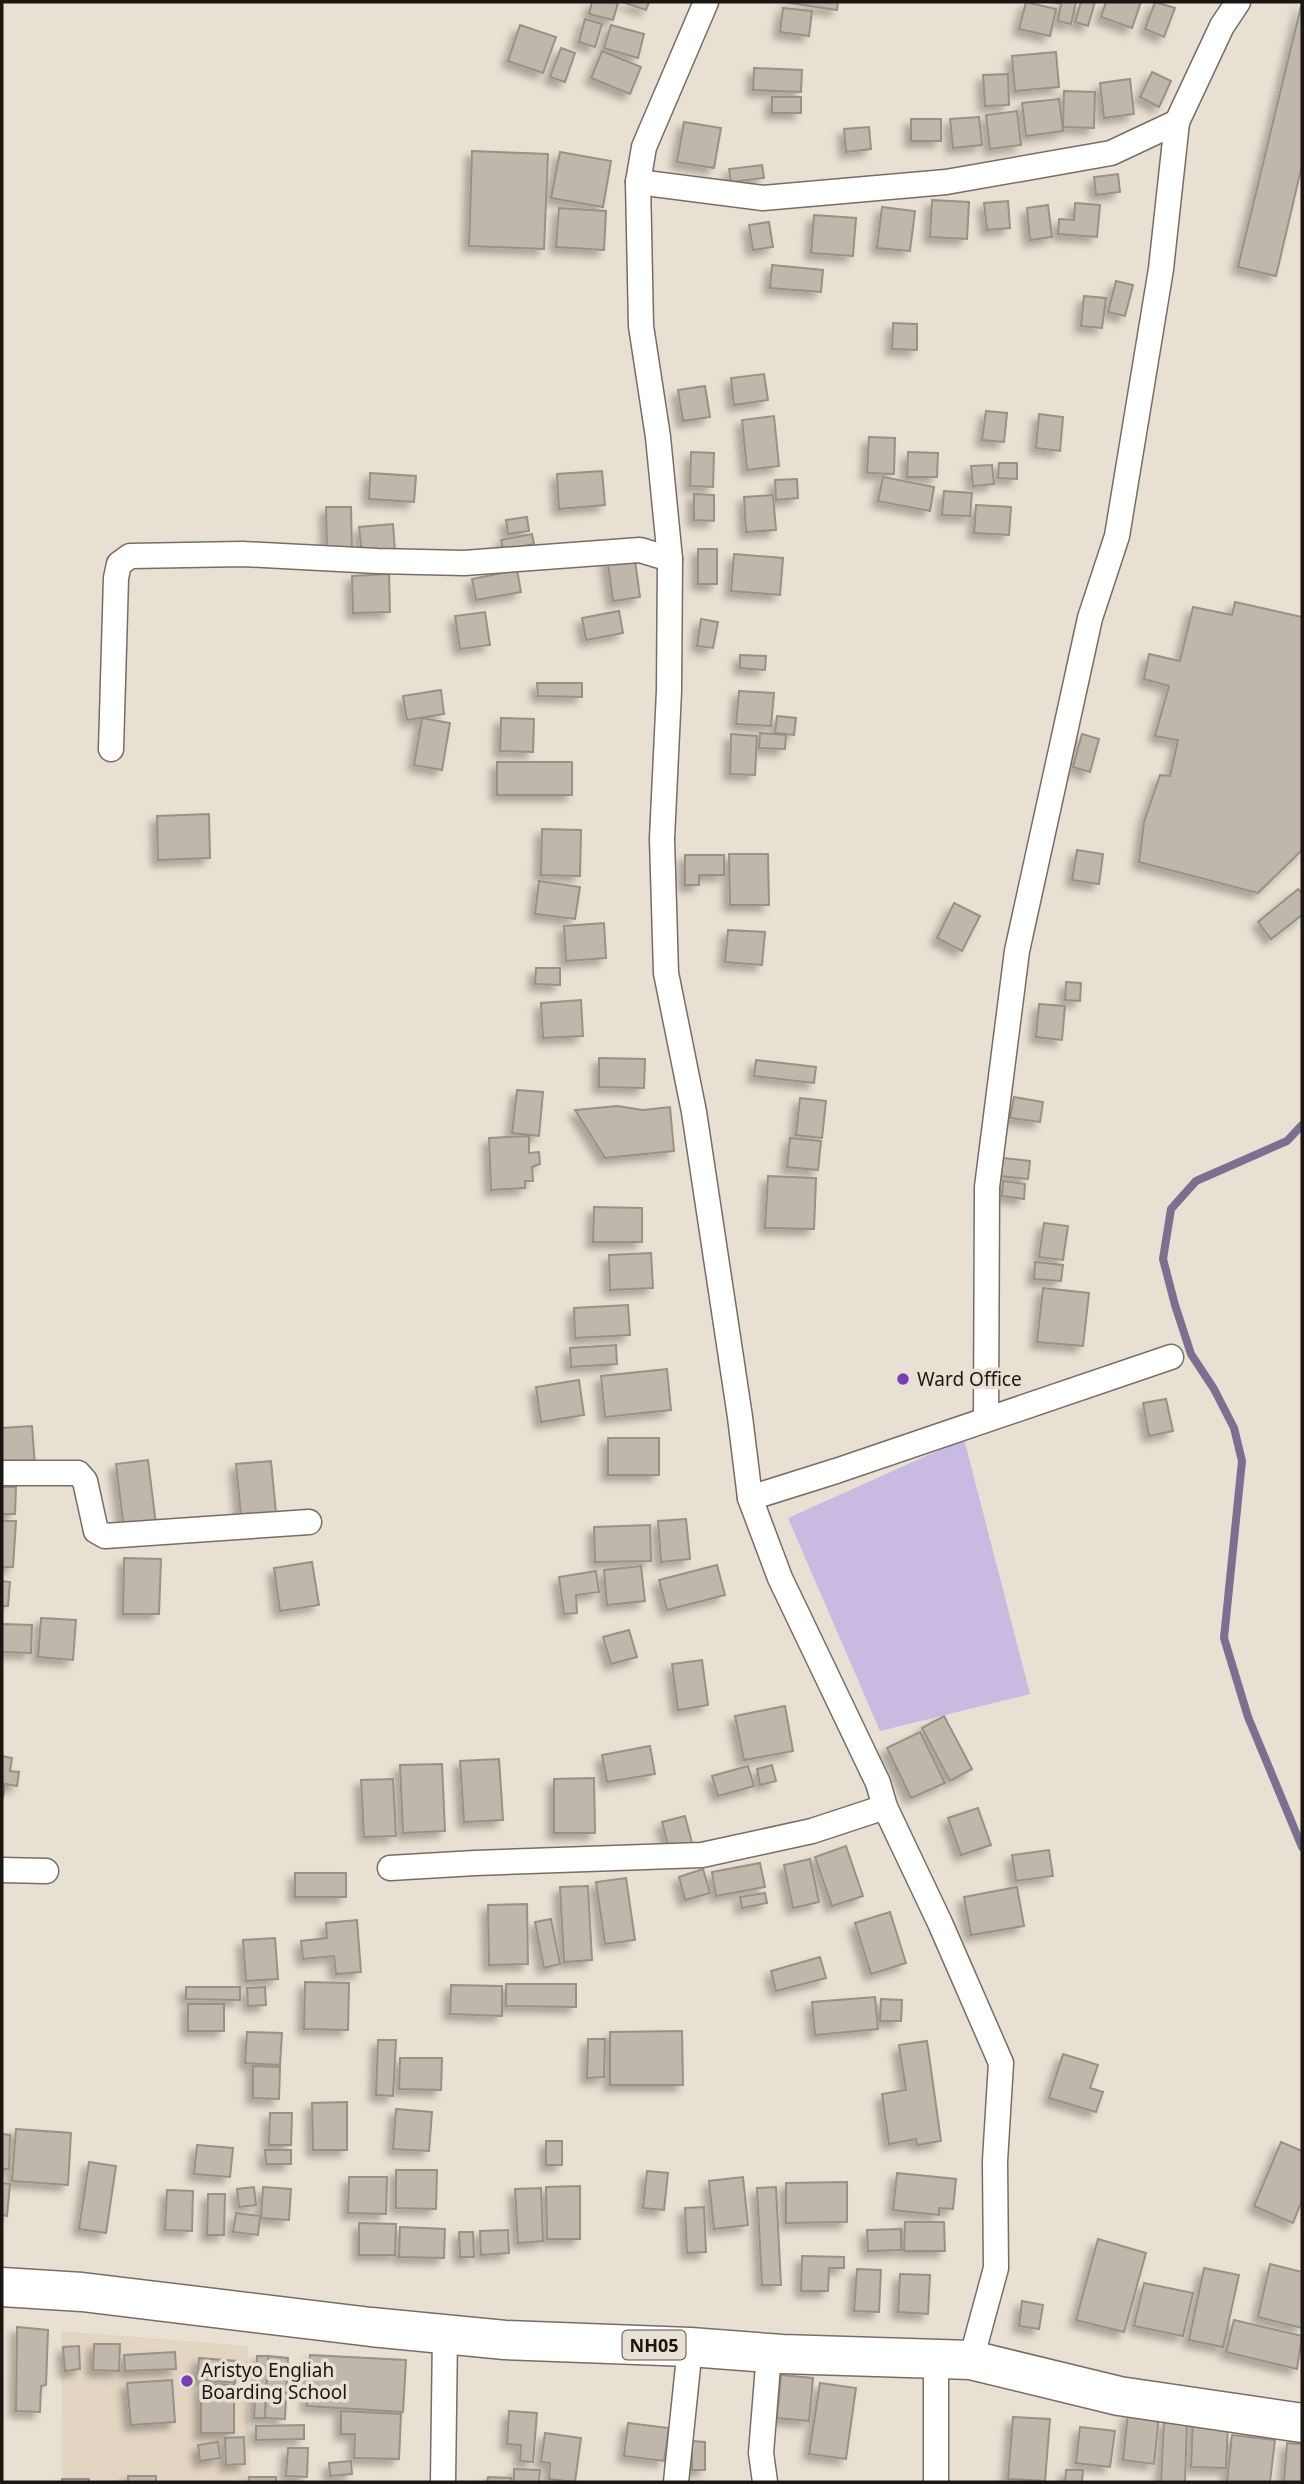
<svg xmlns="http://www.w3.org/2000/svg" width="1304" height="2484" font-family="'Noto Sans',sans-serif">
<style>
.built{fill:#e2d5c2}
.green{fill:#c8bae0}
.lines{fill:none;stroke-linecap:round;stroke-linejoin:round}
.stream{stroke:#7d6f90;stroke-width:8}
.building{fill:#bfb7ab;stroke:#999185;stroke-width:2;filter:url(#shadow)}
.minor-casing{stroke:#766e63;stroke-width:27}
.primary-casing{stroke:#766e63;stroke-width:41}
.minor{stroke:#fff;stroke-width:24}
.primary{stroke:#fff;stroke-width:38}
.poi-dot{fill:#763fb5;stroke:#e8e0d3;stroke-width:2.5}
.labels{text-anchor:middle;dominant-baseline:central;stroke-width:7;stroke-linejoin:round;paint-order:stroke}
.shield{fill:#e8e0d3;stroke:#58534c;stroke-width:2}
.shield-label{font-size:18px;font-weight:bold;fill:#1a1712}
.poi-label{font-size:19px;fill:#1a1712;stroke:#e8e0d3;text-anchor:start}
</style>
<defs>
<filter id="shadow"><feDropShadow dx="-6" dy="6" stdDeviation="3.5" flood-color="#0004"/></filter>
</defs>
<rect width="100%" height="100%" fill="#e8e0d3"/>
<polygon class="built" points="61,2331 248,2346 247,2392 251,2482 62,2482"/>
<polygon class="green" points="964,1439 1030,1694 880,1731 788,1518"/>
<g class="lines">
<polyline class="stream" points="1302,1125 1287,1141 1196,1181 1171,1209 1163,1259 1175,1305 1191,1354 1214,1389 1234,1428 1242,1461 1224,1638 1248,1717 1302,1847"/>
</g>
<g class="building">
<polygon points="592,2 618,3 613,20 589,14"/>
<polygon points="622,2 649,2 646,10"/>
<polygon points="783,2 838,2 837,10"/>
<polygon points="1026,2 1056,9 1050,36 1019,29"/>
<polygon points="1051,2 1076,2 1071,24 1058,21 1061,4"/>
<polygon points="1081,2 1095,2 1088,26 1075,22"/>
<polygon points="1106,2 1141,2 1132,28 1101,17"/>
<polygon points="1155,2 1175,8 1164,37 1145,29"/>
<polygon points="1302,2 1302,165 1276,276 1238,267"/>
<polygon points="783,8 812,11 809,36 780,32"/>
<polygon points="585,19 602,24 595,47 579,42"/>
<polygon points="520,25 556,37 543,73 508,61"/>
<polygon points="611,25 644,34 638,58 604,48"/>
<polygon points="561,48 575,53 565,82 550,77"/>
<polygon points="602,51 641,67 630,94 591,78"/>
<polygon points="1056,52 1059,87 1015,91 1012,56"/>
<polygon points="754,68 802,70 801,92 753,90"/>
<polygon points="1152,72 1171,81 1159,107 1140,97"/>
<polygon points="1008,74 1009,105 985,106 983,75"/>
<polygon points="1130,79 1134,114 1104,118 1100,83"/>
<polygon points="1064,91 1095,92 1094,128 1063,127"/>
<rect x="772" y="97" width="29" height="16"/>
<polygon points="1059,99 1063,131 1026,136 1022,103"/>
<polygon points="1017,111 1021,145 990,149 986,115"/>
<polygon points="979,117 982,145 953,148 950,119"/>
<rect x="911" y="119" width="30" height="22"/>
<polygon points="684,122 721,128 714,168 677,162"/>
<polygon points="869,127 871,149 846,152 844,129"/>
<polygon points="472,151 548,154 544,249 469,246"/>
<polygon points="560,152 611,161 603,207 551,198"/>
<polygon points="762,165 764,178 731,182 729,169"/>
<polygon points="1118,174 1120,192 1096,195 1094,177"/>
<polygon points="932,200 969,202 967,239 930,237"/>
<polygon points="1008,201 1010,228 987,230 984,203"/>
<polygon points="1075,203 1100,205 1097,237 1058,234 1059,219 1074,220"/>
<polygon points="1048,205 1052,237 1030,240 1027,208"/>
<polygon points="882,207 915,211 910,251 877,248"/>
<polygon points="559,208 606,211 604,250 556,247"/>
<polygon points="814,215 856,218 853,256 811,253"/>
<polygon points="769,222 773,247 753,250 749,225"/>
<polygon points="772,265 823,270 821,292 770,288"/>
<polygon points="1116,281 1133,285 1125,316 1108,312"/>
<polygon points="1084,296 1106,298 1102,328 1081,326"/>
<polygon points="893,323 917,324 917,350 892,349"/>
<polygon points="764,374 768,400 734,405 731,378"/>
<polygon points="705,386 710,417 683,421 678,390"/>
<polygon points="986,411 1007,413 1004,442 982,440"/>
<polygon points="1039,414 1063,417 1060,451 1036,448"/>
<polygon points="774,416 779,466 747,470 742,420"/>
<polygon points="869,437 895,438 894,474 867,473"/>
<polygon points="691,452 714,453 713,487 690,486"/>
<polygon points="908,452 938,453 937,477 907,477"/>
<polygon points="999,463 1017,463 1017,479 998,478"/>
<polygon points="992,465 994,484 973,486 971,466"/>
<polygon points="602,471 605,505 559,509 557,474"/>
<polygon points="370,473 416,476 414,502 369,499"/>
<polygon points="883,477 934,487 930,511 878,501"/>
<polygon points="797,479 798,498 776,500 775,480"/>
<polygon points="944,491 972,493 970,516 942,515"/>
<polygon points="694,494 714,495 714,521 694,520"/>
<polygon points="773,495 776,530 746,532 744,497"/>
<polygon points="976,505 1011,507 1009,535 974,533"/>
<polygon points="326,507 351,507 352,553 327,554"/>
<polygon points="527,517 529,531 508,534 506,520"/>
<polygon points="393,524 395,551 362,555 359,527"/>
<polygon points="532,534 534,544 503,550 501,540"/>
<rect x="698" y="549" width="19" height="35"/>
<polygon points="634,553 640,597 613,601 607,557"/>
<polygon points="734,554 783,558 780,595 731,591"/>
<polygon points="517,570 521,592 476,600 472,579"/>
<polygon points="389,574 390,612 353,613 352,576"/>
<polygon points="1235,602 1302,617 1302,850 1258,893 1139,862 1144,822 1160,775 1170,776 1178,740 1155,736 1169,686 1144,679 1149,654 1180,661 1193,607 1232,615"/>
<polygon points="619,611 623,633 586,640 582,618"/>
<polygon points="485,612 490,645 460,649 455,616"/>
<polygon points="701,619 718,622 713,648 697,646"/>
<polygon points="740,655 766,656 765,670 740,668"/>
<polygon points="537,683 582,683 582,697 538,696"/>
<polygon points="441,690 444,714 407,720 403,696"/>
<polygon points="739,691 774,693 771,726 736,724"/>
<polygon points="777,716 796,718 794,735 775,733"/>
<polygon points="422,718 450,723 442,770 414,765"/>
<polygon points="501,718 534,719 533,752 500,751"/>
<polygon points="760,733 786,735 785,749 759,748"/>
<polygon points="731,734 757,736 755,775 730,774"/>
<polygon points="1082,734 1099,739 1090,772 1073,767"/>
<rect x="497" y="762" width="75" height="33"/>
<polygon points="209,814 210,858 158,860 157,816"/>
<polygon points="542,829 581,830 580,876 541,875"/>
<polygon points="1077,850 1103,854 1099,884 1072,880"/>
<polygon points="729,854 768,854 769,905 730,905"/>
<polygon points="685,855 724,855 724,875 699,875 699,885 685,885"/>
<polygon points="539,881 580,887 575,919 535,914"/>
<polygon points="1298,889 1302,893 1302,915 1271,939 1258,922"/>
<polygon points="954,903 980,916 962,951 937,938"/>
<polygon points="604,923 606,958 566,961 564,926"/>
<polygon points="728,930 765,932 762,965 725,962"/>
<polygon points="536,968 560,968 560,985 535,984"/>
<polygon points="1066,982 1081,983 1080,1001 1065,1000"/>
<polygon points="581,1000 583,1036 543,1038 541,1003"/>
<polygon points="1039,1004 1065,1006 1062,1040 1036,1037"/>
<polygon points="599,1058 645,1059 644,1088 599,1087"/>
<polygon points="756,1060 816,1067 814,1083 754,1076"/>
<polygon points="517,1090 543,1092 539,1136 512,1133"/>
<polygon points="1014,1097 1043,1102 1040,1122 1010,1118"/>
<polygon points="800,1098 826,1101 822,1138 796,1135"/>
<polygon points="617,1106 643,1110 670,1107 674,1151 605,1158 575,1110"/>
<polygon points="529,1136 529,1153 539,1152 540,1164 532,1167 533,1181 525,1181 525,1188 491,1190 489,1138"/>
<polygon points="790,1138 821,1141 818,1170 787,1167"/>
<polygon points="1003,1158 1030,1161 1028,1179 1001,1176"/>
<polygon points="768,1176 816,1178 814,1229 765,1228"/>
<polygon points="1003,1181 1025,1184 1024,1199 1002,1196"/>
<polygon points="594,1207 642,1208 642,1242 593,1242"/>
<polygon points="1044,1223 1068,1226 1063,1260 1039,1257"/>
<polygon points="651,1253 653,1288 610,1290 609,1255"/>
<polygon points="1035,1262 1063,1265 1061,1281 1034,1279"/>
<polygon points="1043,1288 1089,1293 1083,1346 1037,1342"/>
<polygon points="628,1305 630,1335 575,1338 574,1308"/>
<polygon points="616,1345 617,1364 571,1367 570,1348"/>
<polygon points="667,1369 671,1410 605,1417 601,1376"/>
<polygon points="579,1380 584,1415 541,1422 536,1387"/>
<polygon points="1166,1399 1173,1431 1149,1436 1143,1403"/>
<polygon points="32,1426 35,1466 2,1468 2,1428"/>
<rect x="608" y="1438" width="51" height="37"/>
<polygon points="148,1460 156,1525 124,1529 116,1464"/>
<polygon points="271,1461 276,1513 241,1516 236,1464"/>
<polygon points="2,1487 16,1487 15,1514 2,1514"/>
<polygon points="686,1519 690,1559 661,1562 658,1521"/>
<polygon points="2,1521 16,1521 13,1567 2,1567"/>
<polygon points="650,1525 651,1561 595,1562 594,1527"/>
<polygon points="124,1558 161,1559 159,1614 123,1614"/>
<polygon points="312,1562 319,1605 280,1611 274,1568"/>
<polygon points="717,1565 725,1595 667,1610 659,1580"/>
<polygon points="641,1566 645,1601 607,1605 604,1570"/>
<polygon points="596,1571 599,1592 576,1595 577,1613 564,1614 559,1577"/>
<polygon points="2,1581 10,1582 8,1606 2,1606"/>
<polygon points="41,1618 76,1620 73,1660 38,1657"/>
<polygon points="2,1624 32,1625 31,1653 2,1652"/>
<polygon points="629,1630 637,1657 611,1664 603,1637"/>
<polygon points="702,1660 708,1705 678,1710 672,1664"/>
<polygon points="785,1706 793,1751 744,1760 735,1716"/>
<polygon points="944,1716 972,1769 950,1781 922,1728"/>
<polygon points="920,1732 945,1783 911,1798 887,1748"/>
<polygon points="650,1746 655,1774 607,1782 602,1755"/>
<polygon points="2,1756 12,1758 10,1771 19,1772 17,1786 5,1784 3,1798"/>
<polygon points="499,1759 503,1820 464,1822 460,1761"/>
<polygon points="442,1764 445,1831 403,1833 400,1765"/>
<polygon points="772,1765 776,1781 760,1785 757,1769"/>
<polygon points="748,1766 754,1786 718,1796 712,1776"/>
<polygon points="594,1778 595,1833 554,1833 554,1779"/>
<polygon points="393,1779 396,1836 364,1837 361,1780"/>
<polygon points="978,1808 991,1845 961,1855 948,1818"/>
<polygon points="685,1816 692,1843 669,1849 662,1822"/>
<polygon points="846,1846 863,1896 832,1906 815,1857"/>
<polygon points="1049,1850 1053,1876 1016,1881 1012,1855"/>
<polygon points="810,1859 819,1902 793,1908 784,1865"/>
<polygon points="760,1863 765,1887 716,1896 712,1872"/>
<polygon points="703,1869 710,1893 685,1900 679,1877"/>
<rect x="295" y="1873" width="51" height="24"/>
<polygon points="626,1878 635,1940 605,1944 596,1882"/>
<polygon points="588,1886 592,1960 564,1962 560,1887"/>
<polygon points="1017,1887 1024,1926 971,1935 964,1897"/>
<polygon points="765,1893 767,1903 742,1908 740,1897"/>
<polygon points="527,1904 528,1964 489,1965 488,1905"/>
<polygon points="890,1912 906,1963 871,1974 855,1923"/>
<polygon points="551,1919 560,1964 544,1968 535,1922"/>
<polygon points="357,1920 361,1972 336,1974 334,1956 303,1959 301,1941 327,1938 326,1923"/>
<polygon points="275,1938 278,1979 246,1981 243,1940"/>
<polygon points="820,1957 826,1978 776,1991 771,1971"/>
<polygon points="305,1982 349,1983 348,2030 304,2029"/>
<polygon points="506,1984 576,1984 576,2007 506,2006"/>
<polygon points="451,1985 502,1986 502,2016 450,2014"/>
<polygon points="186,1987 240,1987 240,2000 186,1999"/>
<polygon points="265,1987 266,2005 248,2006 247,1988"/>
<polygon points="875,1997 878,2029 815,2035 812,2002"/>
<polygon points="881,1999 902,2000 901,2021 880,2021"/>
<rect x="188" y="2004" width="36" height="27"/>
<polygon points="682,2031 683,2085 610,2085 610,2032"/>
<polygon points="247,2032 282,2033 280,2065 245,2063"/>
<polygon points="588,2039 605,2039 604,2077 587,2078"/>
<polygon points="378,2040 396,2040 393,2096 376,2095"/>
<polygon points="927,2041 941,2141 917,2145 916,2139 889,2144 882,2094 906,2090 899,2045"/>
<polygon points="1063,2054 1098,2065 1090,2088 1103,2092 1096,2112 1049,2098"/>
<polygon points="400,2058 442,2058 441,2090 399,2089"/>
<polygon points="253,2066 280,2067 279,2099 253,2098"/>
<polygon points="347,2102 347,2150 313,2150 312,2103"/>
<polygon points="396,2109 432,2112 429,2151 393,2149"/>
<polygon points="270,2113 292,2113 291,2145 269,2145"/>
<polygon points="16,2129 71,2133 68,2185 12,2181"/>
<polygon points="2,2134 10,2135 9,2169 2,2169"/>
<rect x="546" y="2141" width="16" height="24"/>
<polygon points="1281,2142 1302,2151 1302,2200 1293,2223 1254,2206"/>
<polygon points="197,2145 233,2148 230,2177 194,2174"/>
<polygon points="265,2150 291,2150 291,2164 266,2164"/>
<polygon points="89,2162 116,2166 106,2233 79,2229"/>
<polygon points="396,2170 437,2170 436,2209 396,2208"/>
<polygon points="647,2171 668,2173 664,2210 643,2208"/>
<polygon points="897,2173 956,2179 953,2209 939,2208 939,2215 893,2210"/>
<polygon points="349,2177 387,2177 386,2214 348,2213"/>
<polygon points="743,2177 748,2225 714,2229 709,2181"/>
<polygon points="847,2182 847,2222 786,2223 786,2183"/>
<polygon points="2,2183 10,2184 7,2216 2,2215"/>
<polygon points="580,2186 580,2239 547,2239 546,2187"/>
<polygon points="254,2187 256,2205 239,2207 237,2189"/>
<polygon points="263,2187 291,2189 289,2220 261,2218"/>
<polygon points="776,2187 781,2285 762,2285 757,2188"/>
<polygon points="541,2188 543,2241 518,2243 515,2189"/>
<polygon points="167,2190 193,2191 192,2231 165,2230"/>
<polygon points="208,2194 225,2194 224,2235 207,2235"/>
<polygon points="704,2207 706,2252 687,2253 685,2208"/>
<polygon points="236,2213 260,2216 258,2235 233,2232"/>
<polygon points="905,2222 944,2222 945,2251 904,2251"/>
<polygon points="359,2223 396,2224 395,2255 359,2255"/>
<polygon points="400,2227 445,2229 444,2258 399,2257"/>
<polygon points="901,2229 901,2250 868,2251 867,2230"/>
<polygon points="508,2230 509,2253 481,2255 480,2231"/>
<polygon points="459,2232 473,2232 474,2257 460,2257"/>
<polygon points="1098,2239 1146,2253 1124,2332 1076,2320"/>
<polygon points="802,2256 844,2257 844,2268 829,2268 828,2291 801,2291"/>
<polygon points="1270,2264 1302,2272 1302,2328 1258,2317"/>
<polygon points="1204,2268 1239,2275 1223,2347 1189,2340"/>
<polygon points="857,2269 881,2270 879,2312 854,2311"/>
<polygon points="900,2274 930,2275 928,2314 898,2312"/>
<polygon points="1144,2283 1193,2293 1183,2336 1134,2326"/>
<polygon points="1022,2301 1043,2305 1039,2329 1019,2326"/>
<polygon points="1234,2320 1302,2336 1297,2369 1226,2352"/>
<polygon points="17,2327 48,2330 46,2385 41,2386 40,2412 16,2411"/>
<polygon points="94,2344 120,2344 119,2371 93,2370"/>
<polygon points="79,2346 80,2369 65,2371 63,2347"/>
<polygon points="175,2352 176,2369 125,2371 124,2355"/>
<polygon points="310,2355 406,2360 403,2412 307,2406"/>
<polygon points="257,2356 268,2356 265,2418 254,2418"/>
<polygon points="268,2356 288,2358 285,2419 265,2418"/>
<polygon points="199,2358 237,2361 235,2383 197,2379"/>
<polygon points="781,2375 813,2378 809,2421 777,2418"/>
<polygon points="172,2380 175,2422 131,2425 127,2383"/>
<polygon points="820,2383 856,2388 846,2459 809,2454"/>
<rect x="201" y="2385" width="33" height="48"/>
<polygon points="341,2411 401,2414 399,2459 354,2458 355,2434 341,2434"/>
<polygon points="509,2411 537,2413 533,2462 520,2461 521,2445 507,2444"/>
<polygon points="1128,2413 1159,2416 1154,2464 1123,2460"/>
<polygon points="1013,2417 1050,2419 1045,2481 1008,2479"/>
<polygon points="1193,2418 1228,2420 1226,2468 1191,2467"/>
<polygon points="1164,2421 1187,2421 1185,2482 1161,2482"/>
<polygon points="628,2423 669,2428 664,2461 624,2456"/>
<polygon points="304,2425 304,2439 256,2440 256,2426"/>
<polygon points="1080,2427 1115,2431 1110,2467 1076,2463"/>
<polygon points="545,2433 581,2438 575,2482 549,2479 550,2463 541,2462"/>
<polygon points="1232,2435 1275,2440 1270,2482 1227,2482"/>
<polygon points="244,2437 245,2464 226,2465 225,2438"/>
<polygon points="692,2441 705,2442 705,2470 692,2470"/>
<polygon points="218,2442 220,2458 200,2461 198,2445"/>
<polygon points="1287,2443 1302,2444 1302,2482 1284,2482"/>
<polygon points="288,2448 308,2448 307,2477 286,2476"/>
<polygon points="351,2461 352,2474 330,2476 329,2463"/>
<polygon points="514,2469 540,2470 539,2482 514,2482"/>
<polygon points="1066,2470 1083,2470 1082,2482 1065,2482"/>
<rect x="128" y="2476" width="28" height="6"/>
<rect x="249" y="2477" width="27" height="5"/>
<polygon points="488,2477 511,2478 511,2482 487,2482"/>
<rect x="62" y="2479" width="27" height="3"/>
</g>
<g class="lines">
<g class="minor-casing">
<g id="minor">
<polyline points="706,2 644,147 638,182 641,326 658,437 670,559 669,691 662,839 666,973 694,1112 740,1417 750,1498 780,1578 878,1783 885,1807 940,1923 1001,2063 995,2161 996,2268 971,2360"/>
<polyline points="638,182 763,198 946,182 1111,153 1177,122 1222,26 1238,2"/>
<polyline points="111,749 116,578 119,564 130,556 243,554 377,561 464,563 640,550 670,559"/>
<polyline points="986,1419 987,1187 1017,951 1090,618 1117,536 1161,269 1177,122"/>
<polyline points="2,1473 78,1473 85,1481 96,1531 105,1536 309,1522"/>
<polyline points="750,1498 836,1471 1171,1357"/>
<polyline points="390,1868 475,1863 702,1855 812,1831 885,1807"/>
<polyline points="2,1870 46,1871"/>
<polyline points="936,2359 936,2482"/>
<polyline points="443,2482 445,2334"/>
<polyline points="676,2482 690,2347"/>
<polyline points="765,2482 761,2453 769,2353"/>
</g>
</g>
<g class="primary-casing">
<polyline id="primary" points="2,2287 82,2292 371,2327 505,2340 690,2347 782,2354 971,2360 1119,2396 1302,2423"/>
</g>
<use href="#minor" class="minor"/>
<use href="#primary" class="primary"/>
</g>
<g class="poi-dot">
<circle cx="903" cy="1379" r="7"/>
<circle cx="187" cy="2381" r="7"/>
</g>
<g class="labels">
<rect class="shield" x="622.5" y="2330.5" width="63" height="29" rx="5"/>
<g class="shield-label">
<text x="654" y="2345">NH05</text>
</g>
<g class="poi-label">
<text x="917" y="1379">Ward Office</text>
<text x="201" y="2370">Aristyo Engliah<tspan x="201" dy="22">Boarding School</tspan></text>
</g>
</g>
<rect width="1304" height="2484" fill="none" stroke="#1a1712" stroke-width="7"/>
</svg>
